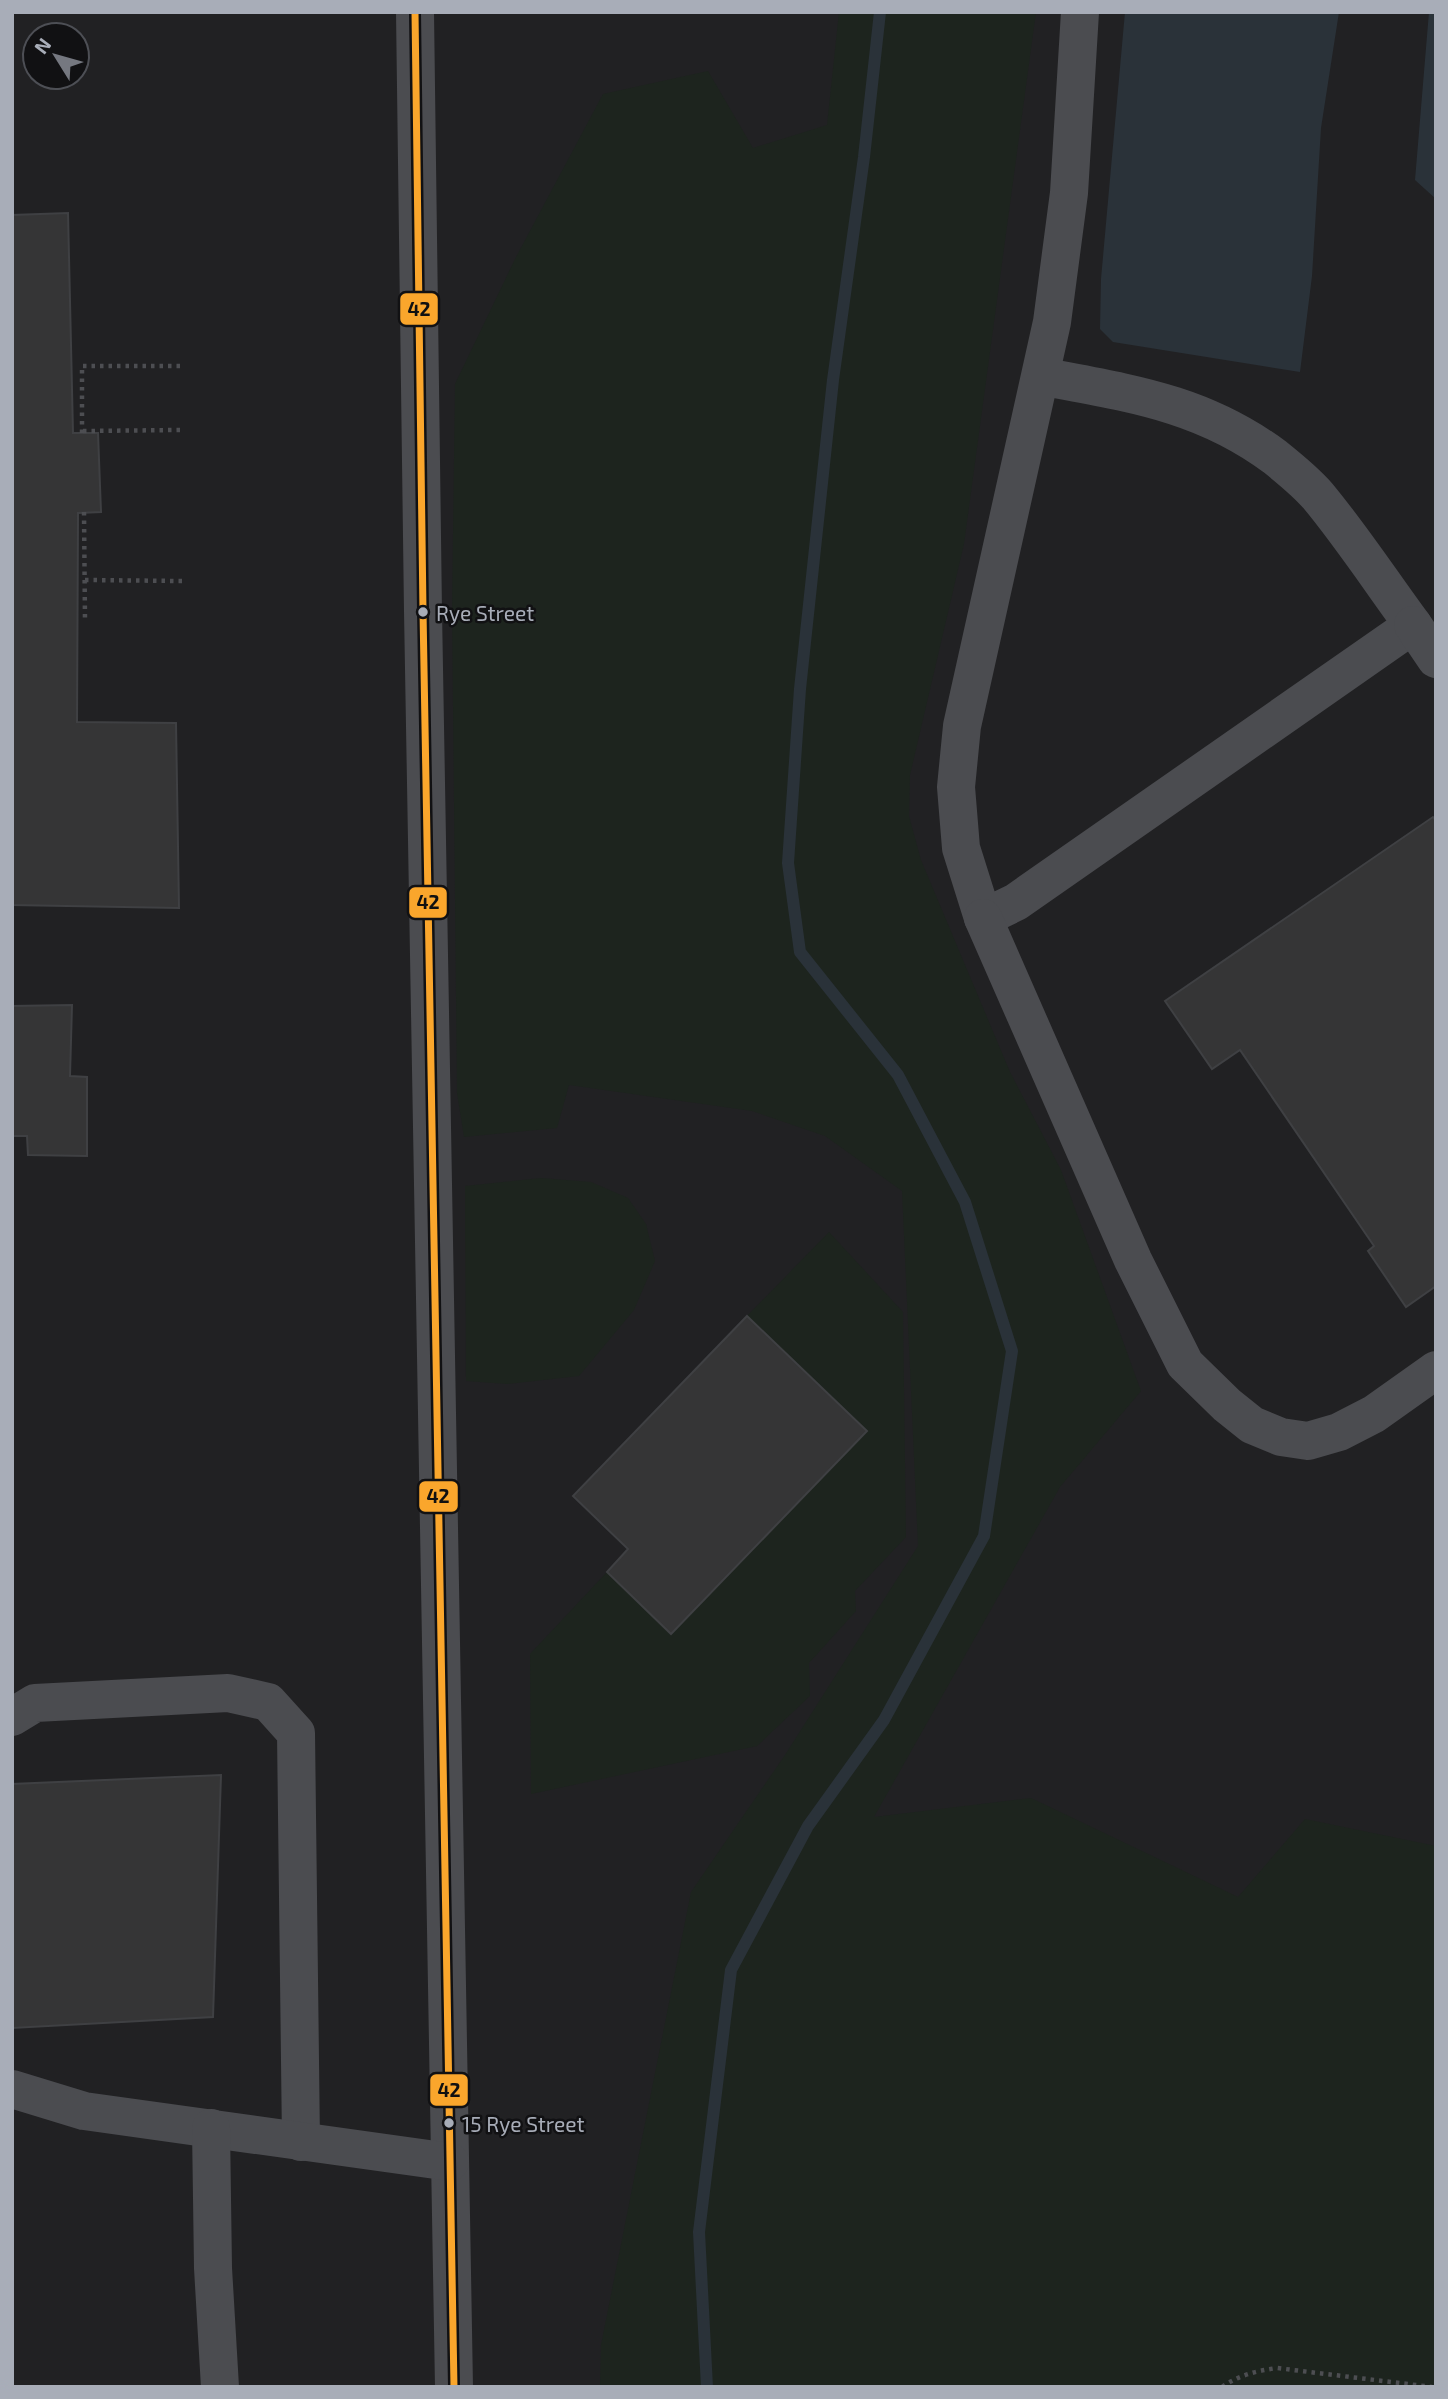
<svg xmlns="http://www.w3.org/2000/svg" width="1448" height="2399" font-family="'Exo 2',sans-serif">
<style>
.built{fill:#212123;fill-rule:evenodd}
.green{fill:#1d241e}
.water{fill:#2a3239}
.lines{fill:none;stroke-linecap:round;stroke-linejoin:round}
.stream{stroke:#2a3239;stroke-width:12}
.building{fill:#353536;stroke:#3f4043;stroke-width:2}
.path{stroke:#4d4e52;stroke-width:4.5;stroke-dasharray:3.5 5;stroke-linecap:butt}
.minor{stroke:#4b4c50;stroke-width:38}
.bus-1-casing{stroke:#111113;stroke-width:12}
.bus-1{stroke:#faa62c;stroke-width:7}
.bus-dot{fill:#a8adb8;stroke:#111113;stroke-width:2.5}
.labels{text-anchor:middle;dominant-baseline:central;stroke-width:5;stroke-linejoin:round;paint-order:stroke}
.bus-label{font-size:21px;fill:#a8adb8;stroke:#111113;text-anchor:start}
.line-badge{stroke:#111113;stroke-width:2.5}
.pale-badge-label{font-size:19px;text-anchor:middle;font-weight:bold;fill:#111}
</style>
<rect width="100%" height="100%" fill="#171717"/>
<path class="built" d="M 12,12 L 1436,12 L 1436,2387 L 12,2387 ZM 35,35 L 77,35 L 77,77 L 35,77 Z"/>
<g class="green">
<polygon points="839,12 1036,12 964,544 910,775 909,816 921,860 1010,1072 1061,1170 1141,1391 1060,1487 874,1817 1031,1798 1238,1897 1305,1819 1436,1846 1436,2387 600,2387 601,2345 691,1892 785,1755 918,1546 902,1191 825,1136 752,1111 569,1085 557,1128 464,1137 457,1093 452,609 455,384 515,259 603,94 708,71 753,148 827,125"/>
<polygon points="541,1178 591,1182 628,1198 646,1224 655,1261 634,1310 579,1376 507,1384 466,1381 465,1186"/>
<polygon points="829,1232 903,1312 906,1537 855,1591 856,1611 809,1663 810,1696 757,1746 531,1794 530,1654 607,1572 671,1634 867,1431 747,1316"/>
</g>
<g class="water">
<polygon points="1125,12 1339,12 1321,128 1312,276 1300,372 1113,342 1100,329 1101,279"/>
<polygon points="1429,12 1436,12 1436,199 1415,180"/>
</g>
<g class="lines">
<polyline class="stream" points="707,2387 699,2232 731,1970 808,1826 884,1720 984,1536 1012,1351 965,1202 898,1075 800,952 788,863 800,689 833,380 864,157 880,12"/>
</g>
<g class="building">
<polygon points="68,213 73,433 98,433 101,512 78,513 77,722 176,723 179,908 12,905 12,215"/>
<polygon points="1433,817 1436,821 1436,1286 1406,1307 1368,1251 1374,1246 1240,1050 1212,1069 1165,1001"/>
<polygon points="72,1005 70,1076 87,1077 87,1156 28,1155 27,1136 12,1136 12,1006"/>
<polygon points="747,1316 867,1431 671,1634 607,1572 628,1549 573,1496"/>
<polygon points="221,1775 213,2017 12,2028 12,1784"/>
</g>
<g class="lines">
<g class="path">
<polyline points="83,431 180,430"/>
<polyline points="82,433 82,366 180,366"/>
<polyline points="84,512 85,621"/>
<polyline points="85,580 182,581"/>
<path d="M 1222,2387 C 1239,2375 1256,2371 1277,2368 L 1432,2387"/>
</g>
<g class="minor">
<polyline points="415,12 423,611 454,2387"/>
<path d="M 1040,376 C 1128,393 1201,402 1275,457 C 1290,469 1306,482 1318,496 C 1352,537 1382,583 1413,625 L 1016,902 L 983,918 L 961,848 L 956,787 L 962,726 L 1052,322 L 1069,193 L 1080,12"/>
<polyline points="1413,625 1436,659"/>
<polyline points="983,918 1133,1260 1185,1364 1227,1405 1252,1425 1281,1437 1308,1441 1339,1432 1374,1414 1436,1370"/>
<polyline points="12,1717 35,1703 228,1693 268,1702 296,1733 301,2142"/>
<polyline points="12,2089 84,2111 450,2162"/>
<polyline points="211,2128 213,2268 220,2387"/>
</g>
<g class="bus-1-casing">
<polyline id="bus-1" points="415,12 423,611 454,2387"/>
</g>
<use href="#bus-1" class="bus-1"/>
</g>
<g class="bus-dot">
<circle cx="423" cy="612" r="6"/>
<circle cx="449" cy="2123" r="6"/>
</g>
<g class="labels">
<g class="bus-label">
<text x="436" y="612">Rye Street</text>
<text x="462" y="2123">15 Rye Street</text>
</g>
</g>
<g class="line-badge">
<rect x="399" y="292" width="40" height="34" rx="7" fill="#faa62c"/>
<rect x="408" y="886" width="40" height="33" rx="7" fill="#faa62c"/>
<rect x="418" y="1480" width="41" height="33" rx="7" fill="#faa62c"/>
<rect x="429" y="2073" width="40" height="34" rx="7" fill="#faa62c"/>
</g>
<g class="pale-badge-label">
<text x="419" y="316">42</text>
<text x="428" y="909">42</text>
<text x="438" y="1503">42</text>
<text x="449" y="2097">42</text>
</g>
<rect width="1448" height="2399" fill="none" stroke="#a8adb8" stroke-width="28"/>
<g transform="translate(56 56) rotate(307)"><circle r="33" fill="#111113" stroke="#4d4f55" stroke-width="2"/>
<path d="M0-5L12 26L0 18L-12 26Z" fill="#757880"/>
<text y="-10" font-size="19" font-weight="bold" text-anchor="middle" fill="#a8adb8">N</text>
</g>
</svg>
